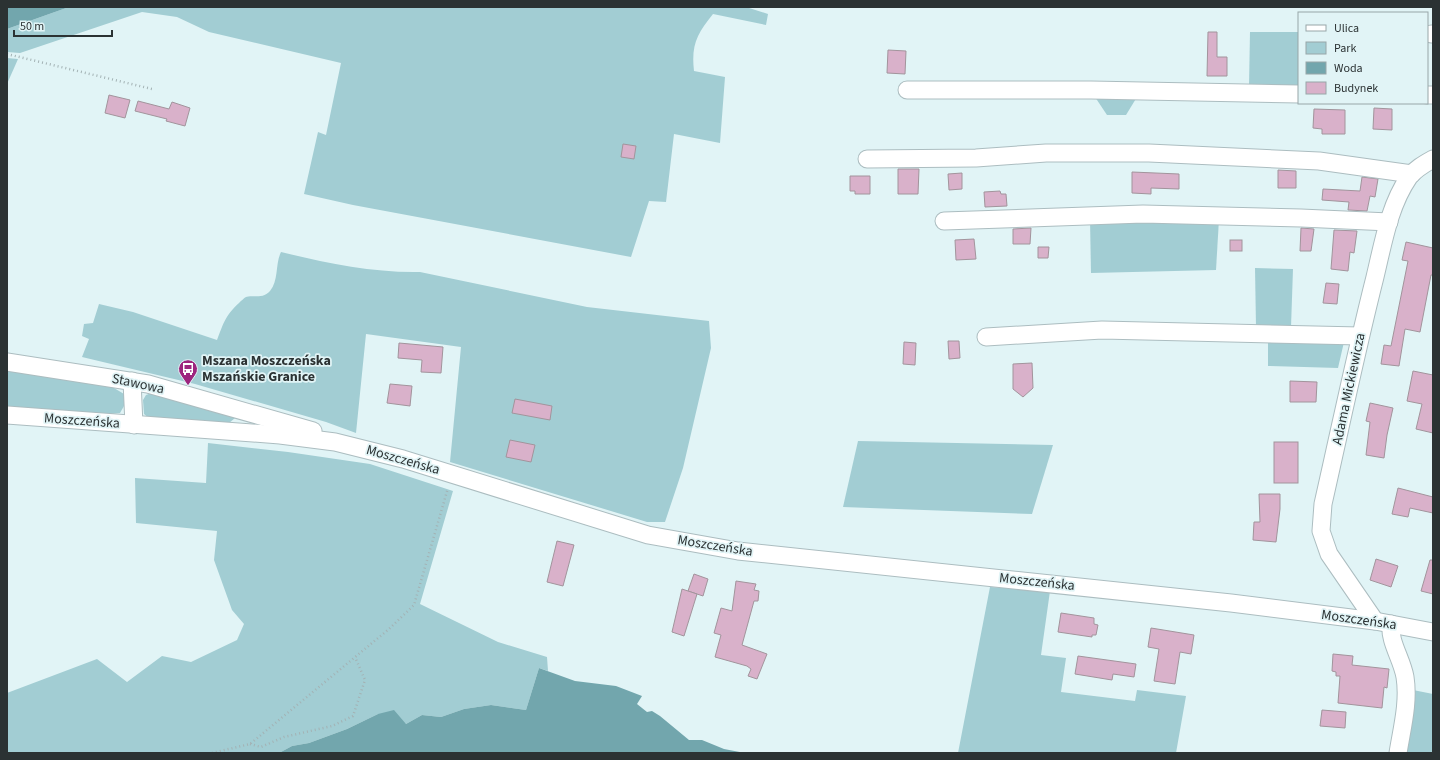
<svg xmlns="http://www.w3.org/2000/svg" width="1440" height="760" font-family="'Source Sans 3',sans-serif">
<style>
.green{fill:#a2cdd3}
.water{fill:#72a6ad}
.building{fill:#d9b1ca;stroke:#a2949c}
.lines{fill:none;stroke-linecap:round;stroke-linejoin:round}
.minor-casing{stroke:#acbdc0;stroke-width:19}
.path{stroke:#a3b2b4;stroke-width:2.5;stroke-dasharray:1 3;stroke-linecap:butt}
.minor{stroke:#fff;stroke-width:17}
.labels{text-anchor:middle;dominant-baseline:central;stroke-width:3.5;stroke-linejoin:round;paint-order:stroke}
.poi-label{font-size:14px;font-weight:bold;fill:#2b3233;stroke:#e1f4f6;text-anchor:start}
.street-label{font-size:14px;fill:#2b3233;stroke:#e1f4f6}
</style>
<rect width="100%" height="100%" fill="#e1f4f6"/>
<g class="green">
<path d="M 69,7 L 746,7 L 768,14 L 766,25 L 713,14 C 697,34 691,45 694,71 L 725,77 L 720,143 L 674,134 L 666,202 L 649,201 L 631,257 L 353,205 L 304,194 L 318,132 L 326,135 L 341,63 L 209,32 L 177,17 L 142,12 L 20,53 L 7,52 L 7,29 Z"/>
<polygon points="1250,32 1299,32 1299,88 1249,87"/>
<polygon points="7,58 18,59 7,84"/>
<polygon points="1095,97 1137,97 1126,115 1107,115"/>
<polygon points="1090,219 1219,219 1216,270 1091,273"/>
<path d="M 281,252 C 326,263 374,273 420,272 L 587,307 L 709,321 L 711,348 L 683,468 L 665,522 L 647,522 L 450,462 L 461,347 L 366,334 L 356,433 L 326,422 L 195,384 L 82,357 L 89,339 L 82,336 L 84,324 L 93,323 L 99,304 L 133,312 L 217,340 C 224,322 225,316 239,303 C 241,301 244,298 246,297 C 255,295 263,299 270,291 C 279,280 275,264 281,252 Z"/>
<polygon points="1255,268 1293,269 1291,327 1256,327"/>
<polygon points="1268,337 1344,342 1338,368 1268,366"/>
<polygon points="7,368 109,385 124,394 124,406 120,413 108,414 7,407"/>
<polygon points="154,392 234,416 235,418 229,423 150,419 144,414 143,400 146,395"/>
<polygon points="858,441 1053,445 1032,514 843,507"/>
<polygon points="208,443 288,452 370,464 453,491 420,604 498,642 547,657 548,671 539,668 526,710 491,705 464,709 441,717 422,715 406,724 378,714 347,729 309,743 292,746 279,753 7,753 7,693 97,659 127,682 162,656 191,662 237,640 244,624 232,610 214,560 217,531 136,523 135,478 206,483"/>
<polygon points="990,587 1050,591 1041,655 1066,658 1061,692 1135,701 1137,690 1186,696 1176,753 958,753"/>
<polygon points="1413,690 1433,694 1433,753 1405,753"/>
</g>
<g class="water">
<polygon points="7,7 69,7 7,29"/>
<polygon points="539,668 575,681 616,686 642,696 637,704 647,712 652,711 660,716 689,740 702,740 724,749 745,753 279,753 292,746 309,743 347,729 378,714 394,710 406,724 422,715 441,717 464,709 491,705 526,710"/>
</g>
<g class="building">
<polygon points="1208,32 1217,32 1217,57 1227,57 1227,76 1207,76"/>
<polygon points="888,50 906,51 905,74 887,73"/>
<polygon points="109,95 130,100 125,118 105,113"/>
<polygon points="138,101 169,109 172,102 190,108 185,126 166,121 167,119 135,111"/>
<polygon points="1374,108 1392,109 1392,130 1373,129"/>
<polygon points="1314,109 1345,110 1345,134 1322,134 1322,129 1313,128"/>
<polygon points="623,144 636,146 634,159 621,157"/>
<polygon points="898,169 919,169 918,194 898,194"/>
<polygon points="1278,170 1296,171 1296,188 1278,188"/>
<polygon points="1132,172 1179,174 1179,189 1151,188 1151,194 1132,193"/>
<polygon points="962,173 962,189 949,190 948,174"/>
<polygon points="850,176 870,176 870,194 855,194 855,191 850,191"/>
<polygon points="1362,177 1378,179 1375,197 1370,196 1367,211 1348,210 1349,202 1322,200 1323,189 1360,191"/>
<polygon points="1000,191 1001,194 1006,194 1007,206 985,207 984,192"/>
<polygon points="1031,228 1030,244 1013,244 1013,229"/>
<polygon points="1301,228 1314,229 1311,251 1300,251"/>
<polygon points="1334,230 1357,231 1354,253 1350,252 1348,271 1331,269"/>
<polygon points="974,239 976,259 956,260 955,240"/>
<rect x="1230" y="240" width="12" height="11"/>
<polygon points="1406,242 1433,248 1433,275 1431,275 1420,332 1405,329 1399,366 1381,364 1384,345 1391,346 1408,261 1402,260"/>
<polygon points="1038,247 1049,247 1048,258 1038,258"/>
<polygon points="1326,283 1339,284 1337,304 1323,303"/>
<polygon points="948,341 959,341 960,358 949,359"/>
<polygon points="904,342 916,343 915,365 903,364"/>
<polygon points="399,343 443,347 441,373 421,372 422,360 398,358"/>
<polygon points="1032,363 1033,388 1023,397 1013,389 1013,364"/>
<polygon points="1413,371 1433,375 1433,433 1416,429 1422,404 1407,401"/>
<polygon points="1290,381 1317,382 1316,402 1290,402"/>
<polygon points="390,384 412,386 410,406 387,403"/>
<polygon points="515,399 552,406 550,420 512,413"/>
<polygon points="1370,403 1393,408 1387,435 1384,458 1366,455 1370,422 1366,421"/>
<polygon points="510,440 535,445 531,462 506,457"/>
<rect x="1274" y="442" width="24" height="41"/>
<polygon points="1398,488 1433,497 1433,513 1410,508 1408,517 1392,514"/>
<polygon points="1259,494 1280,494 1280,509 1276,542 1253,540 1254,522 1260,522"/>
<polygon points="557,541 574,545 563,586 547,582"/>
<polygon points="1376,559 1398,566 1391,587 1370,580"/>
<polygon points="1430,560 1433,560 1433,594 1421,591"/>
<polygon points="694,574 708,579 703,596 688,591"/>
<polygon points="736,581 756,584 754,590 759,591 758,601 754,601 742,645 767,654 757,679 748,676 751,669 747,666 715,657 721,635 714,633 721,608 732,611"/>
<polygon points="682,589 697,594 684,636 672,632"/>
<polygon points="1061,613 1094,618 1094,624 1098,625 1096,635 1092,635 1092,637 1058,632"/>
<polygon points="1151,628 1194,635 1191,654 1180,652 1175,684 1154,681 1159,649 1148,647"/>
<polygon points="1333,654 1353,656 1352,665 1389,669 1387,688 1384,687 1382,708 1338,703 1340,676 1336,676 1336,672 1332,671"/>
<polygon points="1078,656 1136,664 1134,677 1113,674 1112,680 1075,674"/>
<polygon points="1322,710 1346,712 1345,728 1320,726"/>
</g>
<g class="lines">
<g class="minor-casing">
<g id="minor">
<polyline points="1431,34 1433,34"/>
<polyline points="907,90 1091,90 1299,94"/>
<polyline points="1427,95 1433,95"/>
<polyline points="867,159 976,158 1046,153 1149,153 1319,161 1412,174"/>
<polyline points="944,221 1143,214 1301,218 1389,222"/>
<polyline points="986,337 1102,330 1360,336"/>
<polyline points="7,362 148,384 313,431"/>
<polyline points="132,381 134,425"/>
<polyline points="7,415 280,435 335,442 403,459 648,535 738,551 1231,603 1375,621 1433,632"/>
<path d="M 1375,621 L 1329,554 L 1321,531 L 1323,504 C 1340,429 1356,352 1375,277 C 1383,244 1389,206 1409,177 C 1415,169 1424,164 1433,159"/>
<path d="M 1391,624 C 1389,642 1402,659 1405,677 C 1409,702 1402,728 1398,753"/>
</g>
</g>
<g class="path">
<polyline points="7,54 152,89"/>
<polyline points="250,744 261,747 284,737 332,726 353,716 365,680 355,657"/>
<polyline points="212,753 250,744 389,629 414,605 448,488"/>
</g>
<use href="#minor" class="minor"/>
</g>
<defs>
<g id="bus-pin" transform="scale(1)"><path d="M0 17L-7.5 6A9.5 9.5 0 1 1 7.5 6Z" fill="#9d257e" stroke="#e1f4f6"/><path d="M-5-6H5V4H4V6H2V4H-2V6H-4V4H-5ZM-3.5-4V0h7V-4ZM-3.5 1.2v1.5H-2V1.2ZM2 1.2v1.5H3.5V1.2Z" fill="#fff"/></g>
</defs>
<g fill-rule="evenodd">
<use href="#bus-pin" x="188" y="369"/>
</g>
<g class="labels">
<g class="poi-label">
<text x="202" y="361">Mszana Moszczeńska<tspan x="202" dy="16">Mszańskie Granice</tspan></text>
</g>
<g class="street-label">
<text transform="translate(138 384) rotate(12)">Stawowa</text>
<text transform="translate(1349 389) rotate(-78)">Adama Mickiewicza</text>
<text transform="translate(82 421) rotate(4)">Moszczeńska</text>
<text transform="translate(403 460) rotate(16)">Moszczeńska</text>
<text transform="translate(715 546) rotate(9)">Moszczeńska</text>
<text transform="translate(1037 582) rotate(6)">Moszczeńska</text>
<text transform="translate(1359 620) rotate(8)">Moszczeńska</text>
</g>
</g>
<rect width="1440" height="760" fill="none" stroke="#2b3233" stroke-width="16"/>
<rect x="1298" y="12" width="130" height="92" fill="#e1f4f6" stroke="#98a6a8"/>
<rect x="1306" y="25" width="20" height="6" fill="#ffffff" stroke="#98a6a8"/>
<text x="1334" y="32" font-size="12" fill="#2b3233">Ulica</text>
<rect x="1306" y="42" width="20" height="12" fill="#a2cdd3" stroke="#98a6a8"/>
<text x="1334" y="52" font-size="12" fill="#2b3233">Park</text>
<rect x="1306" y="62" width="20" height="12" fill="#72a6ad" stroke="#98a6a8"/>
<text x="1334" y="72" font-size="12" fill="#2b3233">Woda</text>
<rect x="1306" y="82" width="20" height="12" fill="#d9b1ca" stroke="#98a6a8"/>
<text x="1334" y="92" font-size="12" fill="#2b3233">Budynek</text>
<path d="M14 30v6h98v-6" fill="none" stroke="#2b3233" stroke-width="2"/>
<text x="20" y="30" font-size="12" fill="#2b3233" stroke="#e1f4f6" stroke-width="3" paint-order="stroke">50 m</text>
</svg>
